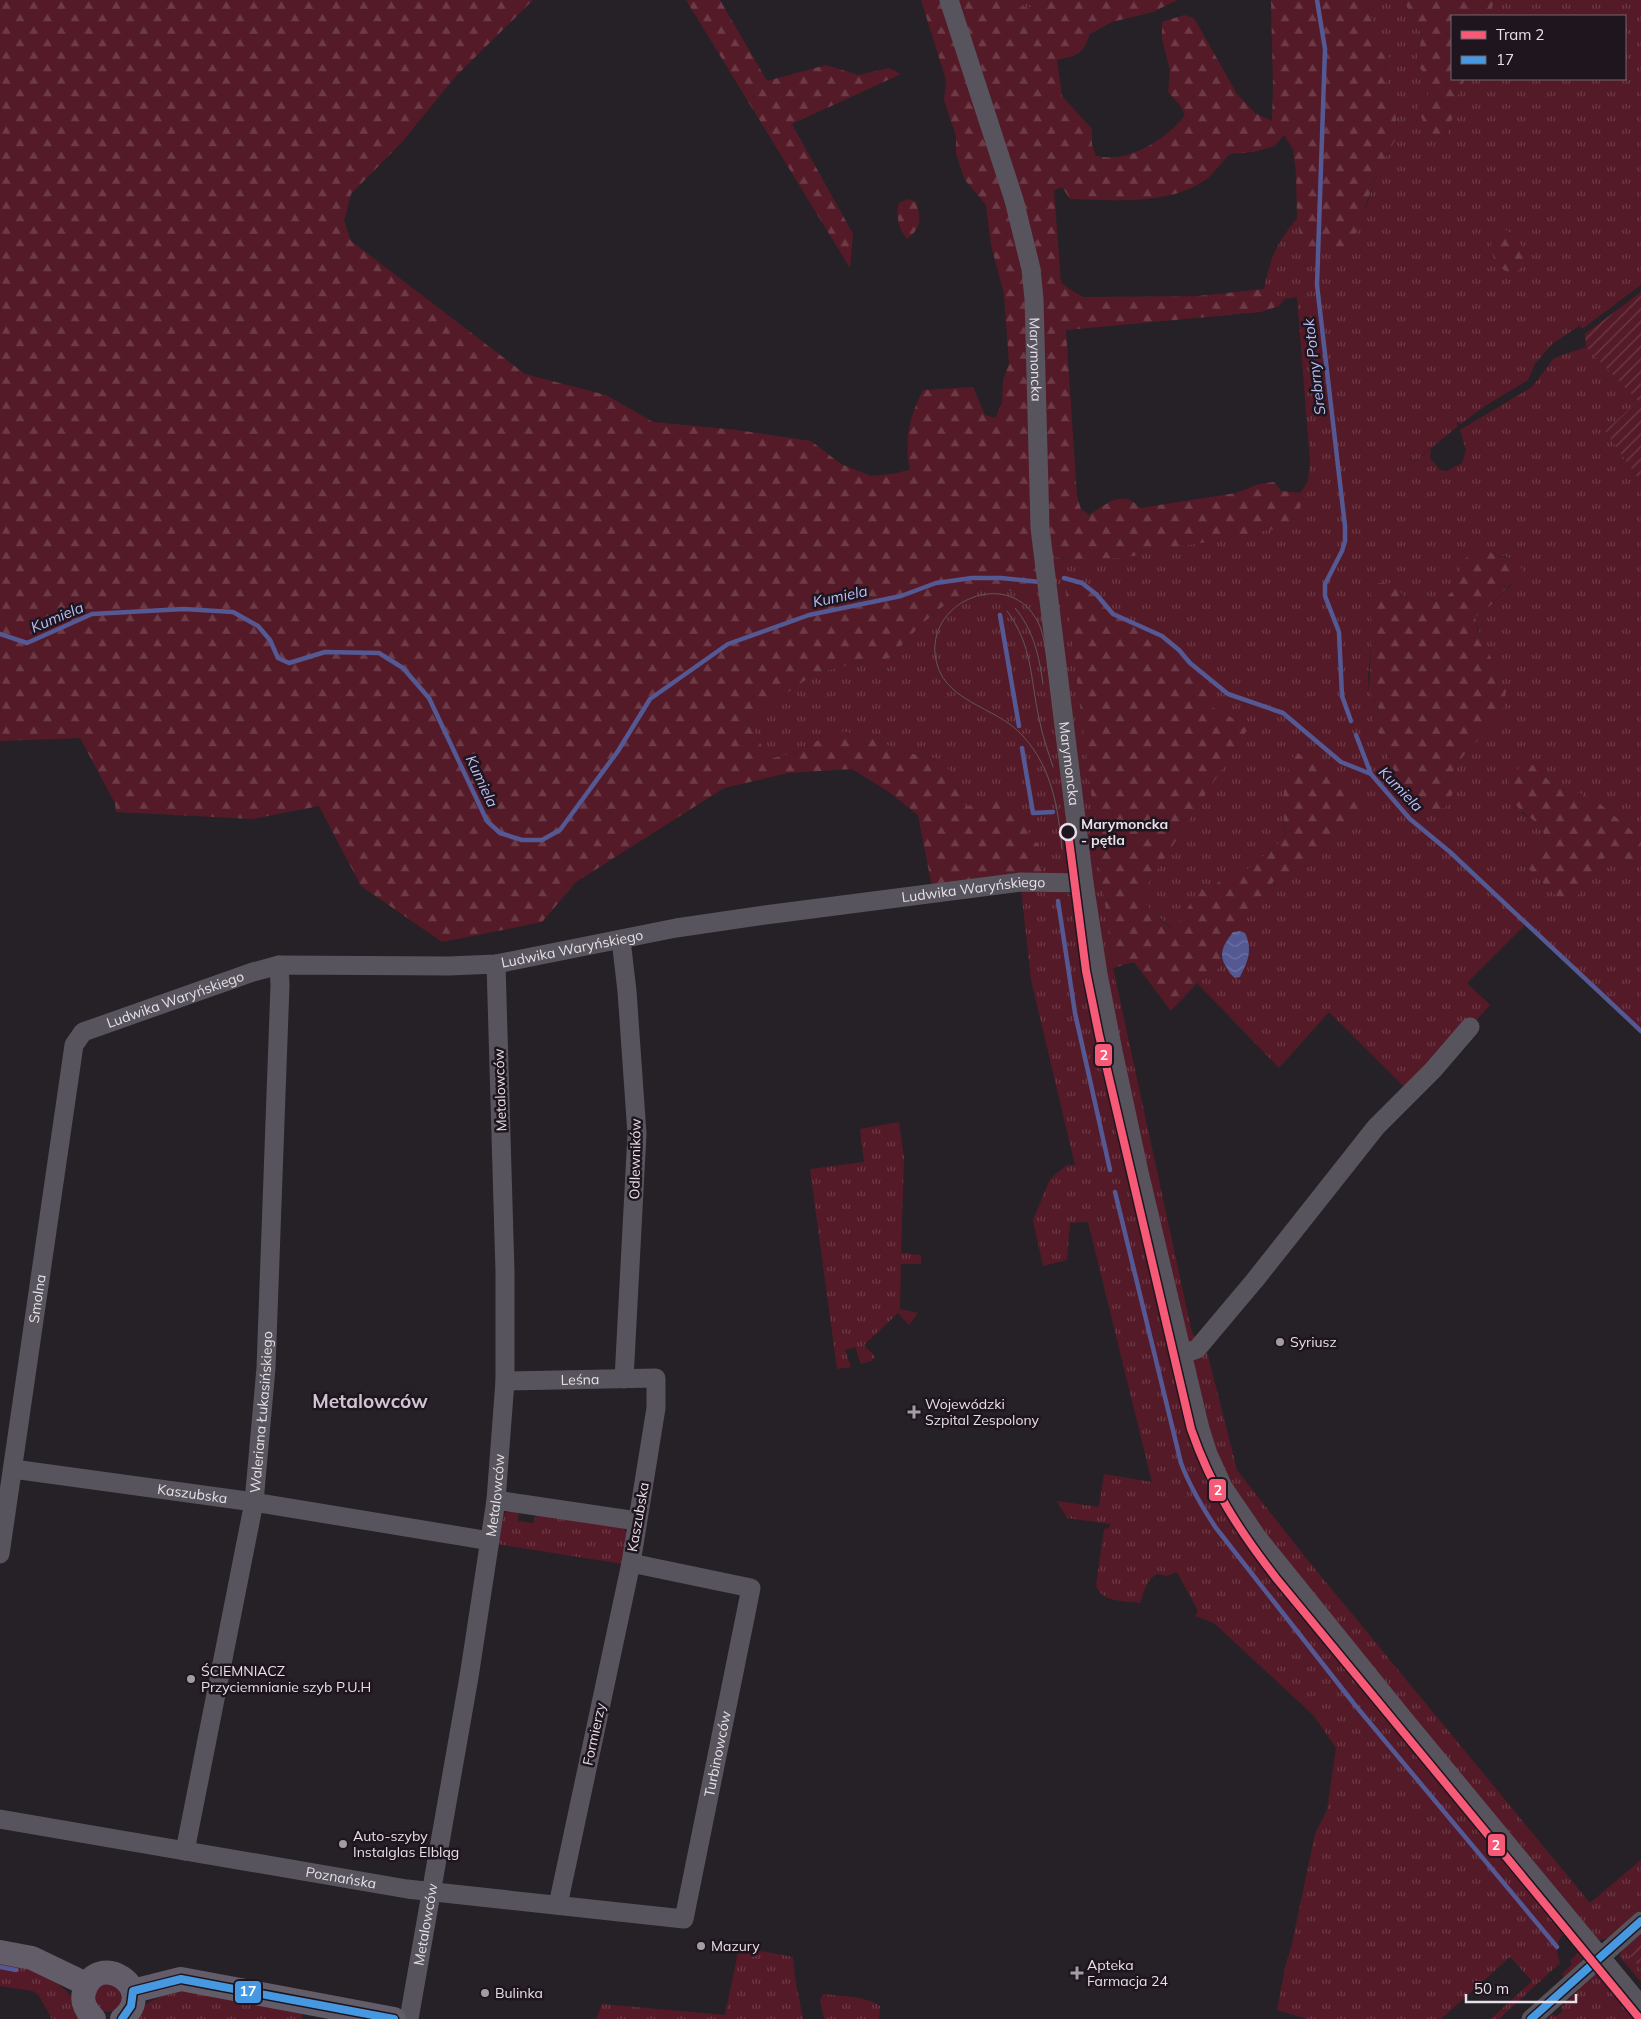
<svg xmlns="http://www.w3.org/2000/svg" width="1641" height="2019" font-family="Mulish,sans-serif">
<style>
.grass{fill:url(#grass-tufts);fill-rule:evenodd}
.forest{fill:url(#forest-firs)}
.garden{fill:url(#garden-furrows)}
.water{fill:url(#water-waves)}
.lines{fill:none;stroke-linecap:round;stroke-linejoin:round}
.stream{stroke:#545994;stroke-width:4.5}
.minor{stroke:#58545d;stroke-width:19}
.major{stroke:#625d69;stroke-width:24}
.tram{stroke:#5c585e;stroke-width:1}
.bus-1-casing{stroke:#1f151f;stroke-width:11}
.bus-1{stroke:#4699e1;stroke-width:8}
.tram-1-casing{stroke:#1f151f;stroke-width:11}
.tram-1{stroke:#f75a77;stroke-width:8}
.stop-dot{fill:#1f151f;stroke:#e7e0e7;stroke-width:2.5}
.poi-dot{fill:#a39da3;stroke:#1f151f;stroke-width:2}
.labels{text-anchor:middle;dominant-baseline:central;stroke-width:5;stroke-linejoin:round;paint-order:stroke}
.street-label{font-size:14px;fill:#e7e0e7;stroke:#1f151f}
.stop-label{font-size:14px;font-weight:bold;fill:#e7e0e7;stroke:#1f151f;text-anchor:start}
.poi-label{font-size:14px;fill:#e7e0e7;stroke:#1f151f;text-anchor:start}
.water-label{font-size:15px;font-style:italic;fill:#b7bff7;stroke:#1f151f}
.district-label{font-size:19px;font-weight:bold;fill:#d1c4d2;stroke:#1f151f}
.line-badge{stroke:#1f151f;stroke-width:2}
.badge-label{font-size:14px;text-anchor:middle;font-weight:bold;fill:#fff}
</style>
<defs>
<pattern id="grass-tufts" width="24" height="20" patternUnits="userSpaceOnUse" patternTransform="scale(1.25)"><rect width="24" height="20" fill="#551a28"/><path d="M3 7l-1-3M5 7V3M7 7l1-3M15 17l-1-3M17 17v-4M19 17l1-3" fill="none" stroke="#6d3b47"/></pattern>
<pattern id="forest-firs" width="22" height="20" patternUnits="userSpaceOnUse" patternTransform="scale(1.25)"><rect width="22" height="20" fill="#551a28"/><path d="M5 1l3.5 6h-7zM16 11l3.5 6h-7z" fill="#6d3b47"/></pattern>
<pattern id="garden-furrows" width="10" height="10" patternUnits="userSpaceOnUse" patternTransform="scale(1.25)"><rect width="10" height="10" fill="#551a28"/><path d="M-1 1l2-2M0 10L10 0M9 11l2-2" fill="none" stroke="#6d3b47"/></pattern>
<pattern id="water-waves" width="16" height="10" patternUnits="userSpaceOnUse" patternTransform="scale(1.25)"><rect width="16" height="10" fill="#545994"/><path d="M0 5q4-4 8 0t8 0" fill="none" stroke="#6d71a3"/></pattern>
</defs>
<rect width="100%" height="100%" fill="#262126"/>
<g class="grass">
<polygon points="1017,0 1047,0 1045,8 1021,7"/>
<path d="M 1366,0 L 1405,0 L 1410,17 L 1422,34 L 1417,64 L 1428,79 L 1428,96 L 1418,107 L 1447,137 L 1458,95 L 1465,79 L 1625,79 L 1625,16 L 1490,16 L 1494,0 L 1641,0 L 1641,285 L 1582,329 L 1578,323 L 1579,326 L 1552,344 L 1535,364 L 1528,380 L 1485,406 L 1461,424 L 1457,422 L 1457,427 L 1392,480 L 1431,449 L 1430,458 L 1440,470 L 1447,471 L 1462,463 L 1466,450 L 1460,430 L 1532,387 L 1554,358 L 1586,347 L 1638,401 L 1605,431 L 1641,482 L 1641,834 L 1637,835 L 1593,798 L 1553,785 L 1534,765 L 1522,813 L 1542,826 L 1545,840 L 1532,856 L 1528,867 L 1541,880 L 1590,881 L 1601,861 L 1613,851 L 1631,865 L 1641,866 L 1641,1031 L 1526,924 L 1467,983 L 1490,1005 L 1410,1093 L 1329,1012 L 1279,1068 L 1197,983 L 1224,964 L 1228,971 L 1245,933 L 1240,931 L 1249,911 L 1275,880 L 1312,860 L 1350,829 L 1366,812 L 1283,821 L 1286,837 L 1241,875 L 1221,879 L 1213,888 L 1201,889 L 1173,930 L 1139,898 L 1209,706 L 1209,679 L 1190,663 L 1179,650 L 1113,614 L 1096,594 L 1082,583 L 1065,578 L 1113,968 L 1192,1333 L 1206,1348 L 1237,1470 L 1306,1558 L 1590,1903 L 1641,1860 L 1641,1910 C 1630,1921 1615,1939 1599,1940 L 1295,1575 L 1226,1478 L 1201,1404 L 1102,971 L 1049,556 L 1068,559 L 1303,499 L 1300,493 L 1308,481 L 1310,461 L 1297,297 L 1284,299 L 1264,289 C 1271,255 1276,245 1297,218 L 1305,268 L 1318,254 L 1327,250 L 1366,207 L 1380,167 L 1398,135 L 1395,112 L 1383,92 L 1374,26 ZM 1495,556 L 1506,556 L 1512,584 L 1491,605 L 1475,617 L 1503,712 L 1464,755 L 1453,772 L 1456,786 L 1397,778 L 1373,719 L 1379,709 L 1369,692 L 1368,675 L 1371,648 L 1390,583 L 1408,600 L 1426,596 L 1440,603 L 1457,587 L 1462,562 Z"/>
<path d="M 1027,580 L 1040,582 L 1074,869 L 1070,875 L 1044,876 L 1037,854 L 1038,845 L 964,807 L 955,776 L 938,759 L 903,752 L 867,736 L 812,743 L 798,752 L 769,759 L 748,721 L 814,674 L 856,663 L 892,658 C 910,633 951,592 982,588 C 996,586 1011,591 1024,596 Z"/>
<path d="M 1021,889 C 1038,890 1064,887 1078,899 L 1204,1462 L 1569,1929 C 1557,1940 1554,1946 1560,1963 L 1499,2019 L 1491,2019 L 1532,1981 L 1510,1957 L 1441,2019 L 1307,2019 L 1277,2010 L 1286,1963 L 1291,1948 L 1315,1834 L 1327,1810 L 1336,1748 L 1314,1716 L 1214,1623 L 1195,1616 L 1198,1611 L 1177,1572 L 1167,1576 L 1157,1574 C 1146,1580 1144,1592 1140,1603 C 1125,1601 1100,1602 1096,1585 L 1104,1529 L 1109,1528 L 1110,1524 L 1067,1518 L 1057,1501 L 1099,1507 L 1104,1474 L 1152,1482 L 1088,1222 L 1070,1223 L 1067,1260 L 1043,1266 L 1033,1220 L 1050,1179 L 1067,1165 L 1075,1165 L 1031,980 Z"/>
<polygon points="899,1122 904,1158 901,1253 921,1255 921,1264 901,1264 900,1309 918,1313 909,1325 898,1313 864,1345 875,1357 871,1361 861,1364 855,1347 845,1350 851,1367 837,1369 810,1169 864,1162 860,1129"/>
<polygon points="509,1511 519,1511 518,1521 534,1523 536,1513 621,1526 627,1533 623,1564 497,1544 503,1514"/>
<polygon points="1641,1932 1641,1939 1627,1952 1641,1969 1641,1982 1619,1956 1625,1946"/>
<polygon points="739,1947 793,1957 795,1978 803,2019 596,2019 602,2004 725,2015"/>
<polygon points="1583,1947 1582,1960 1566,1978 1562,1974 1572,1964 1570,1961"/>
<path d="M 0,1959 C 21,1963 48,1974 64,1989 C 73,1996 77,2009 82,2019 L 52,2019 L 39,1996 L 33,1991 L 0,1986 Z"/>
<polygon points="1601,1970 1641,2014 1641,2019 1548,2019 1552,2014 1555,2017 1563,2011 1560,2008 1579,1990 1577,1987 1593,1972"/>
<circle cx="107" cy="1998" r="14"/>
<path d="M 190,1990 L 303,2012 L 302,2019 L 133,2019 C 145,1997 167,1995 190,1990 Z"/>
<path d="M 823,1994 C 840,1996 866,1996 880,2006 L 879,2019 L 824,2019 L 820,2000 Z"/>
</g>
<g class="forest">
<path d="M 0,0 L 533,0 L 455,77 L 402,142 L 351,194 L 344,221 L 351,241 L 525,374 L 606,395 L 653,422 L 737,430 L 811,441 L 841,464 L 871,476 L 892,474 L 910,470 C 904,438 909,419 923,390 L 973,387 L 985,415 L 995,418 L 1002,403 L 1003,380 L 1009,364 L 1004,294 L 991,245 L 986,205 L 965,180 L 956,154 L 956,136 L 944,100 L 946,80 L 921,0 L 1017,0 L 1021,7 L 1045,8 L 1047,0 L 1177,0 L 1153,12 L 1112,22 L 1090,34 L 1084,48 L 1074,56 L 1057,60 L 1062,96 L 1092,129 L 1092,145 L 1096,156 C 1102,157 1109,158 1116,157 C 1138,156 1172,134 1185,115 L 1180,105 L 1168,92 L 1170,70 L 1162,39 L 1162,22 L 1184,15 L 1194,18 L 1237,94 L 1255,113 L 1272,121 L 1273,86 L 1271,0 L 1366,0 L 1374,26 L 1393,65 L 1383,92 L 1395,112 L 1398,135 L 1380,167 L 1347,255 L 1327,250 L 1318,254 L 1305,269 L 1297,218 L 1296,173 L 1293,149 L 1284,135 L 1275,146 L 1254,152 L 1230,154 C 1223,161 1216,170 1209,177 C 1174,206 1113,200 1070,199 L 1062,187 L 1054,190 L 1061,283 L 1074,292 L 1084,297 L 1198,296 L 1264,289 L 1284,299 L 1279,306 L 1261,312 L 1066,330 L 1077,497 L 1081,509 L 1089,515 C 1107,504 1123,488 1140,508 L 1236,493 L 1259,484 L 1274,482 L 1281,491 L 1300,493 L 1303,499 L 1294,525 L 1123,558 L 1068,559 L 1049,556 L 1040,582 L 1027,580 L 1024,596 C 1011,591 997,586 982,588 C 951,592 910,633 892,658 L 856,663 L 814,674 L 748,721 L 769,759 L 798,752 L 812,743 L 841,731 L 867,736 L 903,752 L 938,759 L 955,776 L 964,807 L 1006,799 L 1038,845 L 1037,854 L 1044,876 L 932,887 L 918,815 L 889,792 L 852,769 L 788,773 L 724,788 L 576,882 L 542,922 L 442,942 L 361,886 L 319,806 L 253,819 L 116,812 L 115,803 L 80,738 L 0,741 Z"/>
<polygon points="686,0 720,0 767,81 826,65 858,75 889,68 901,74 792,124 853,234 850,268"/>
<polygon points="1405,0 1494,0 1490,16 1452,16 1452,79 1465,79 1458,95 1447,138 1438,139 1424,124 1418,107 1428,96 1428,79 1417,64 1422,34 1410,17"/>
<path d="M 909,199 L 916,202 C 921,220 923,226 907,239 C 899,230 895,215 899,203 Z"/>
<path d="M 1503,228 C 1519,238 1522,242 1526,261 L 1521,268 L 1513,274 C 1494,268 1491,256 1491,238 Z"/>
<path d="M 1485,547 L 1495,556 C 1509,556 1517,559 1523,571 L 1491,605 L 1475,617 L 1478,630 L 1506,690 L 1503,713 L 1464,755 L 1453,772 L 1456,786 L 1446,807 L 1431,813 L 1397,778 L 1373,719 L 1379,709 L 1369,692 L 1371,648 L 1371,586 C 1391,578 1394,586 1408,600 L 1426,596 L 1440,603 L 1457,587 L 1462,562 L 1474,550 Z"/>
<path d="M 1064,578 L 1082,583 L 1096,594 L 1113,614 L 1162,636 L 1179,650 L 1190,663 L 1209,679 L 1210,706 L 1249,727 L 1139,898 L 1172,930 L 1201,889 L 1213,888 L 1221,879 L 1241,875 L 1286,837 C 1282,811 1281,775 1296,752 L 1359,791 L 1364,799 L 1366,812 L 1350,829 L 1312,860 L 1275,880 L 1249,911 L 1240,931 L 1233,932 C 1226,942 1218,952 1224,964 L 1197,983 L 1171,1011 L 1134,962 L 1113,968 Z"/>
<path d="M 1521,765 L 1534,765 L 1553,785 L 1593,798 L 1637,835 L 1641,834 L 1641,866 L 1631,865 L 1613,851 L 1601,861 L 1590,881 L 1572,902 L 1561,901 L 1528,868 L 1532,856 L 1545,840 L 1542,826 C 1527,816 1499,798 1511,777 C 1514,773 1518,769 1521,765 Z"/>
</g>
<g class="garden">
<polygon points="1641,292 1641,482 1605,431 1638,401 1586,347 1585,334"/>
<polygon points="1641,1939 1641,1969 1627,1952"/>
</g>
<path class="water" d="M 1240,931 L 1245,933 C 1253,950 1248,961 1240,977 L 1235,978 C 1230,974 1228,970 1225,965 C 1218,952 1225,943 1233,932 Z"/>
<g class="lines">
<g class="stream">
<polyline points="1317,0 1325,49 1317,285 1345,526 1345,541 1342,551 1325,584 1325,596 1339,632 1342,696 1351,721"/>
<polyline points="1064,578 1082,583 1096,594 1113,614 1162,636 1179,650 1190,663 1228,694 1283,713 1341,762 1371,774 1410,819 1450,852 1641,1031"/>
<polyline points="1000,615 1019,726"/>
<polyline points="0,634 27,643 92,614 184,609 233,612 258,626 270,640 278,658 289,663 325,652 379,653 403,668 429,698 487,821 500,833 522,840 542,840 560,830 618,751 650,699 728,644 809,615 901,596 936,583 972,578 1001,578 1040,582"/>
<polyline points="1356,735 1371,774"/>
<polyline points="1022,748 1033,813 1053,812"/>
<polyline points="1058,901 1075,1013 1110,1170"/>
<path d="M 1115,1192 L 1181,1463 C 1190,1487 1202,1507 1216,1528 L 1355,1705 L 1557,1947"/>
<polyline points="0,1967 16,1970"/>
</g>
<g class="minor">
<path id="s1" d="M 949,0 L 1014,200 L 1031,269 L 1034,299 L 1040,528 L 1084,883 L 1098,974 L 1113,1051 L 1139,1172 L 1200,1429 L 1208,1454 L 1223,1487 L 1257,1537 L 1403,1718 L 1641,2006"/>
<polyline points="621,940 627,991 637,1134 624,1379"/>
<polyline points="1183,1354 1197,1349 1255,1280 1376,1127 1433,1070 1470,1027"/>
<path id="s2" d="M 505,1381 L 656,1378 L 656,1408 L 631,1563 L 558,1905"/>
<path id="s3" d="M 13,1469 L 254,1502 L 490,1541"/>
<polyline points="496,1500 637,1521"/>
<path id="s4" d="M 0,1554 L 74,1045 L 83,1032 L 253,972 L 279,965 L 449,966 L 496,964 L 676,928 L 765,915 L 1021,882 L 1084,883"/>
<path id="s5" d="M 0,1819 L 407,1889 L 684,1919 L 751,1588 L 631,1563"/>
<path id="s6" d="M 185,1851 L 254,1502 L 266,1368 L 280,985 L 279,965"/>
<path id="s7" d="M 409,2019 L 469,1677 L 496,1500 L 505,1381 L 505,1272 L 496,964"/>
<polyline points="1531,2019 1641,1921"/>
</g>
<g class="major">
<polyline points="0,1952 32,1958 86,1984"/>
<polyline points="133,1991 181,1979 394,2019"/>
<path d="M 94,2019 C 87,2011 81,2003 84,1992 C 97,1948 159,1988 122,2019"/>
</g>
<g class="tram">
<path d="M 1015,608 C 1034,631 1039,656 1043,684"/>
<path d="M 1007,611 C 1033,646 1030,678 1039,718 C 1042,735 1048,751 1053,767"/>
<path d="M 1062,849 C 1058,807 1052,768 1023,736 C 996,705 940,703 935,654 C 930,600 1006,570 1035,617 C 1042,627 1044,640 1046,653 L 1068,832"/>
</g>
<g class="bus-1-casing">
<g id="bus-1">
<polyline points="122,2019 131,2006 133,1991 181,1979 394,2019"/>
<polyline points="1531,2019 1641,1921"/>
</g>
</g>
<use href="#bus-1" class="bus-1"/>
<g class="tram-1-casing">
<path id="tram-1" d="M 1068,832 L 1086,971 L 1099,1035 L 1191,1429 C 1211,1487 1238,1529 1276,1578 L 1640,2019"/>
</g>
<use href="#tram-1" class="tram-1"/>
</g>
<circle class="stop-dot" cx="1068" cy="832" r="8"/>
<g class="poi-dot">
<circle cx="1280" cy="1342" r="5"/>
<path d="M911.5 1404.5h5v5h5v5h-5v5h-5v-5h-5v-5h5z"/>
<circle cx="191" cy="1679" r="5"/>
<circle cx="343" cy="1844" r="5"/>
<circle cx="701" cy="1946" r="5"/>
<path d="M1074.5 1965.5h5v5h5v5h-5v5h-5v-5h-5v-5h5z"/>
<circle cx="485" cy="1993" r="5"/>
</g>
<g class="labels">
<g class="street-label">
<text stroke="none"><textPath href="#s1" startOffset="372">Marymoncka</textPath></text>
<text stroke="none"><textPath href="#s1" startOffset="778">Marymoncka</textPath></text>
<text stroke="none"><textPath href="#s4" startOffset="1438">Ludwika Waryńskiego</textPath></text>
<text stroke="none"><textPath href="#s4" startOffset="1032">Ludwika Waryńskiego</textPath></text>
<text stroke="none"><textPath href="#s4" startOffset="628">Ludwika Waryńskiego</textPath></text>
<text transform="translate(500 1090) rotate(-92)">Metalowców</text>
<text transform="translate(635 1159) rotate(-89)">Odlewników</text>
<text stroke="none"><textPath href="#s4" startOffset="258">Smolna</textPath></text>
<text stroke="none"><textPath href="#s2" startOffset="75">Leśna</textPath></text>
<text stroke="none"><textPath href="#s6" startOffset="446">Waleriana Łukasińskiego</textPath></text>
<text stroke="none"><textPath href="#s3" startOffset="181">Kaszubska</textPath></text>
<text stroke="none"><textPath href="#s7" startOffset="531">Metalowców</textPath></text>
<text transform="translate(638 1517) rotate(-80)">Kaszubska</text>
<text transform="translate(594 1734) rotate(-78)">Formierzy</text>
<text stroke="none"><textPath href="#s5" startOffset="860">Turbinowców</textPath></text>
<text stroke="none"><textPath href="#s5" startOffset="346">Poznańska</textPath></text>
<text stroke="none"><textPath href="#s7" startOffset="96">Metalowców</textPath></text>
</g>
<g class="stop-label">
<text x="1081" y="824">Marymoncka<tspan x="1081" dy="16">- pętla</tspan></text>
</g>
<g class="poi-label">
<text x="1290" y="1342">Syriusz</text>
<text x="925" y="1404">Wojewódzki<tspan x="925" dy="16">Szpital Zespolony</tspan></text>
<text x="201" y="1671">ŚCIEMNIACZ<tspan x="201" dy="16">Przyciemnianie szyb P.U.H</tspan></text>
<text x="353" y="1836">Auto-szyby<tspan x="353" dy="16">Instalglas Elbląg</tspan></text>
<text x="711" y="1946">Mazury</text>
<text x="1087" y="1965">Apteka<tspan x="1087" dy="16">Farmacja 24</tspan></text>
<text x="495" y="1993">Bulinka</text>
</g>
<g class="water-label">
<text transform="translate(1314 367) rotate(-97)">Srebrny Potok</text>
<text transform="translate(840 596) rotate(-12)">Kumiela</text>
<text transform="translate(57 617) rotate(-23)">Kumiela</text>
<text transform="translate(482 781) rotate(65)">Kumiela</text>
<text transform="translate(1401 789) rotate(46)">Kumiela</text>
</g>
<g class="district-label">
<text x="370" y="1401">Metalowców</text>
</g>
</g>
<g class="line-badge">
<rect x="1094" y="1043" width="19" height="24" rx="5" fill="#f75a77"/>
<rect x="1208" y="1478" width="19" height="24" rx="5" fill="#f75a77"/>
<rect x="1487" y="1833" width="19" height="24" rx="5" fill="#f75a77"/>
<rect x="234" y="1980" width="28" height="24" rx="5" fill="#4699e1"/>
</g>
<g class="badge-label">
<text x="1104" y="1060">2</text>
<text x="1218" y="1495">2</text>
<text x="1496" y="1850">2</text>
<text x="248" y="1996">17</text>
</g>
<rect x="1451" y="15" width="175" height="65" fill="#1f151f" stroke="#6f666f"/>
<rect x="1461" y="31" width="25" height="8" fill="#f75a77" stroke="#6f666f"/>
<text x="1496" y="40" font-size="15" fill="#e7e0e7">Tram 2</text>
<rect x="1461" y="56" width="25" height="8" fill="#4699e1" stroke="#6f666f"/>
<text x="1496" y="65" font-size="15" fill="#e7e0e7">17</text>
<path d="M1466 1994v8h110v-8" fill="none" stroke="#e7e0e7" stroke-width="2.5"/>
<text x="1474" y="1994" font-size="15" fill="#e7e0e7" stroke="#1f151f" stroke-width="4" paint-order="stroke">50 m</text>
</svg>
